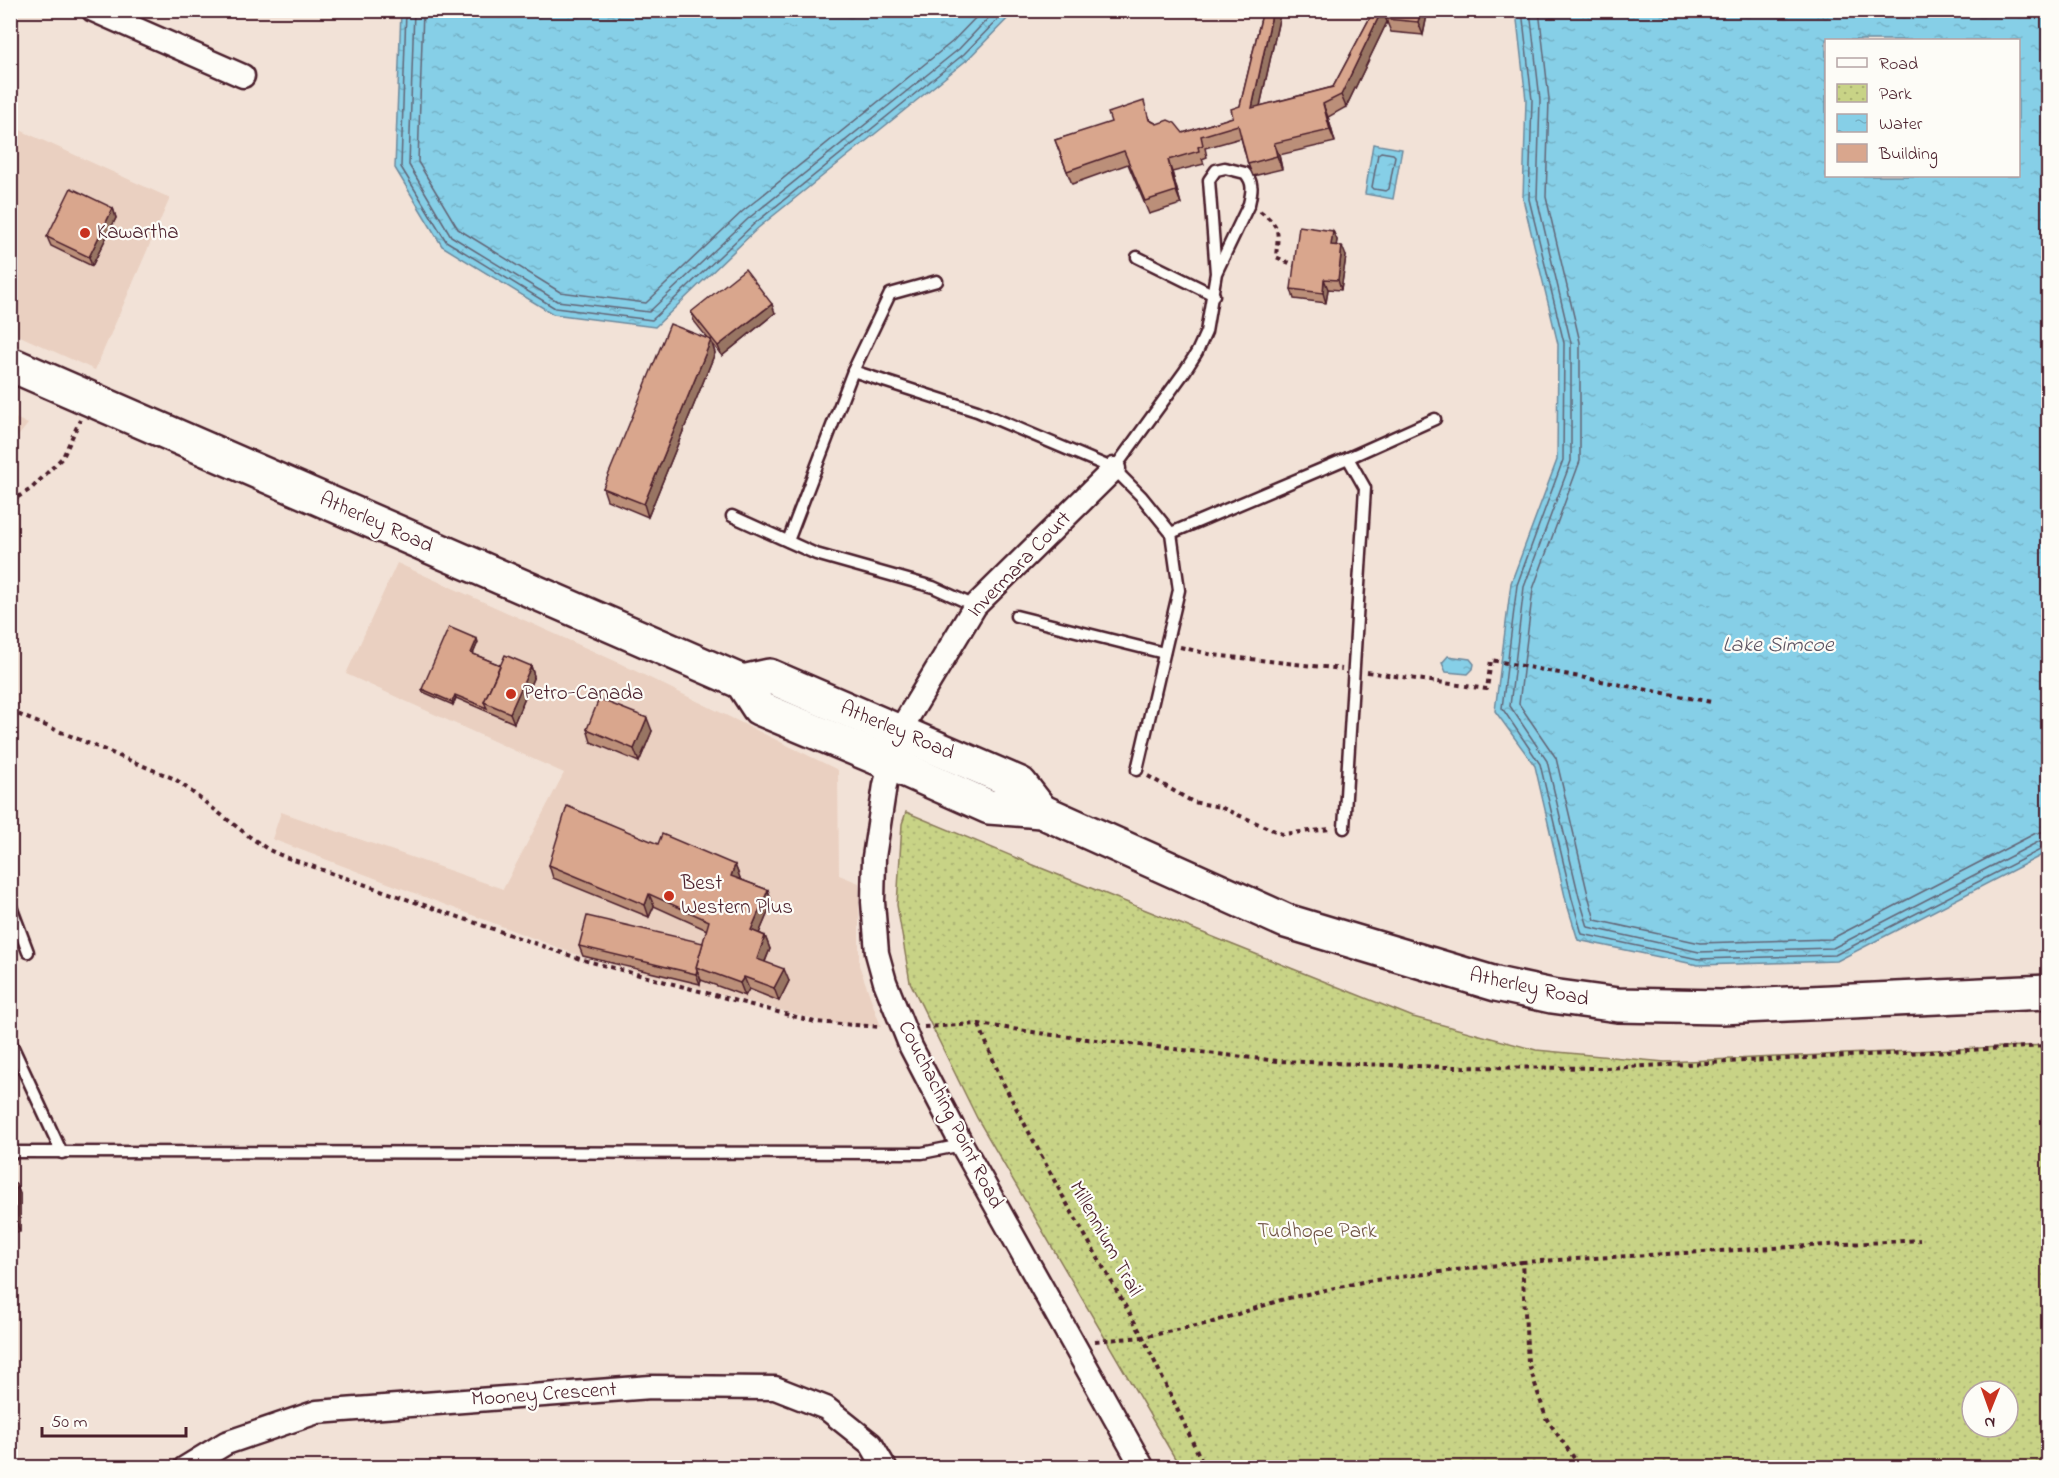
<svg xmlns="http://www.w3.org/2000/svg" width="2059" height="1478" font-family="'Indie Flower',sans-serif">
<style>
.built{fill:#ead0c1}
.park{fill:url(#park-dots);stroke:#897958;stroke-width:1.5;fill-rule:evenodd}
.water{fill:url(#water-ripples);stroke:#6e899c;stroke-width:1.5;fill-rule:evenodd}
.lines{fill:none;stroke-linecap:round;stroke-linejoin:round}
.shore{stroke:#626576;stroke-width:1.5}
.lane-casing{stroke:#4a1f2b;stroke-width:15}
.street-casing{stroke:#4a1f2b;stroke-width:27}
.highway-casing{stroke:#4a1f2b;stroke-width:38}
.path{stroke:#4a1f2b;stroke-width:4;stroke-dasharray:4.5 4.5;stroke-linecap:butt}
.lane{stroke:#fdfcf7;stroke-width:10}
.street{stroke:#fdfcf7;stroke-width:22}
.highway{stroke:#fdfcf7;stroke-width:33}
.wall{fill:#bb8f79;stroke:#4a1f2b;stroke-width:1.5}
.shaded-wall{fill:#987463;stroke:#4a1f2b;stroke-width:1.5}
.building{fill:#d9a68d;stroke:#4a1f2b;stroke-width:1.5}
.poi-dot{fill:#c8321e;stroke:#fdfcf7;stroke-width:2}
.labels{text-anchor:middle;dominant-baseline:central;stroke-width:4.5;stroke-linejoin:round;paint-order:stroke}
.poi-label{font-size:21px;fill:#4a1f2b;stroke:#fdfcf7;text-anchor:start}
.street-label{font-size:21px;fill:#4a1f2b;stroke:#fdfcf7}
.park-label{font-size:21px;fill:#705546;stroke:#fdfcf7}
.water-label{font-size:22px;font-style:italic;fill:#5c5463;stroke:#fdfcf7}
</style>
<defs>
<pattern id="park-dots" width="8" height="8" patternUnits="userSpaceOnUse" patternTransform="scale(1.5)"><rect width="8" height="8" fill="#c8d386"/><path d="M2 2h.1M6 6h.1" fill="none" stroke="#adb574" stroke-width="1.8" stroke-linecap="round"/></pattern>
<pattern id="water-ripples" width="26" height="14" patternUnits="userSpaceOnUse" patternTransform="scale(1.5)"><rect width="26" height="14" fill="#86cfe7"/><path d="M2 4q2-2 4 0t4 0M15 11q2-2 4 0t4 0" fill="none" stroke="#75b1c6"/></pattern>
</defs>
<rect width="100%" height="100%" fill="#f2e2d7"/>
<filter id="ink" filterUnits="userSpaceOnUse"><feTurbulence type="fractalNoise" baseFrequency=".0167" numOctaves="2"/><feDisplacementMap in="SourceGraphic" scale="12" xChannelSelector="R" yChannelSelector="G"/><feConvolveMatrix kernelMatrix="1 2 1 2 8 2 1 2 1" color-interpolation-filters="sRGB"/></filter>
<g filter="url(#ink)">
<g class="built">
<polygon points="11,126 170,198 95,370 11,332"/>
<polygon points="11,416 28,424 11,445"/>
<polygon points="397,563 615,661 838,770 839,875 859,883 859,965 881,1027 825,1022 583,957 272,839 281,812 503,889 564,773 346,674"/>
</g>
<path class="park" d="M 906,812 L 1031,864 L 1413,1017 L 1536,1050 L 1665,1062 L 2048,1045 L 2048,1467 L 1180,1467 L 977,1118 L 910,982 L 897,905 L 902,824 ZM 1972,1391 L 2008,1391 L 2008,1427 L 1972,1427 Z"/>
<g class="water">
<polygon points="401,11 401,10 1015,11 968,59 758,228 655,327 553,314 442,246 395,168"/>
<path d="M 1516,11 L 2048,11 L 2048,852 L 1837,961 L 1698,965 L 1578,940 L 1566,901 L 1535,766 L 1495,711 L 1511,583 L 1557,460 L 1558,344 L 1523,199 L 1526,100 ZM 1826,40 L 2018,40 L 2018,176 L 1826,176 Z"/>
<polygon points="1373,144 1402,149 1393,199 1365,194"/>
<polygon points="1448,656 1470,659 1474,664 1473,669 1468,674 1446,672 1442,663"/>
</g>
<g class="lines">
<g class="shore">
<polyline points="406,10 401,167 446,241 555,308 652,320 754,224 964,54 1007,10"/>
<polyline points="414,10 409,165 451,236 557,301 649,312 749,218 959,49 996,10"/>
<polyline points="423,10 418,162 458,229 560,292 646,303 743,211 952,42 983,10"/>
<polyline points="1522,10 1532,100 1529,199 1564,343 1563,460 1517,585 1502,708 1540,764 1572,899 1582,934 1698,959 1835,955 2044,848 2048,847"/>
<polyline points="1530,10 1540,100 1537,198 1571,343 1571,461 1524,587 1510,706 1547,761 1579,897 1588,927 1699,952 1833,948 2040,841 2048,840"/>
<polyline points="1539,10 1549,99 1546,197 1580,342 1580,461 1533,589 1519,704 1556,758 1588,895 1595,920 1700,943 1831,939 2036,833 2048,831"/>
<polygon points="1381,152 1393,154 1395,156 1389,189 1386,191 1374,189 1372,187 1378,154"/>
</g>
<g class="lane-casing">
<g id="lane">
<polyline points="1137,257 1214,295"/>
<polyline points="853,371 977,411 1114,469 1141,496 1171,533 1179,590 1137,770"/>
<path d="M 1114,469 L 1185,371 L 1197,352 L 1206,332 L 1216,273 L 1249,204 C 1252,191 1254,183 1245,173 L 1225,168 L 1216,170 L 1209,180 L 1216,273"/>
<polyline points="732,516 816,554 933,587 975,606"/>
<polyline points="1171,533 1348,458 1435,419"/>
<polyline points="788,541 853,371 890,294 937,281"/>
<polyline points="1016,616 1164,653"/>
<polyline points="1344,828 1365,488 1348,458"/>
<polyline points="10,904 28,952"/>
<polyline points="10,1041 62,1153"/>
<polyline points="10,1152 922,1153 962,1145"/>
</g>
</g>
<g class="street-casing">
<g id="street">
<polyline points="93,10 243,76"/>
<polyline points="1114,469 975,606 899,732 885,785 874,857 873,902 877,953 885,982 911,1047 962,1145 1143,1468"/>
<polyline points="185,1468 226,1443 317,1412 651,1387 775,1388 826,1408 871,1444 885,1468"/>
</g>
</g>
<g class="highway-casing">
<g id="highway">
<polyline points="10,364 742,682 759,708 890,763 989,807 1041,811 1286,921 1496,984 1552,996 1618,1005 1721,1007 2048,992"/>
<polyline points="742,682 769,676 1020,784 1041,811"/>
</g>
</g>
<g class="path">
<path d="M 1260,211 C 1282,228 1278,231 1276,257 L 1296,266"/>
<polyline points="10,502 31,489 63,457 80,420"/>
<polyline points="1180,647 1213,655 1342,669"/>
<polyline points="1367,672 1487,689 1491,660 1711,702"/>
<polyline points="10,711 175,779 250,837 269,850 285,857 580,959 815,1022 881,1027"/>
<polyline points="1148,776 1193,802 1220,807 1282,834 1331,829"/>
<polyline points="979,1025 1001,1079 1062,1195 1143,1337 1205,1468"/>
<polyline points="924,1027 979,1024 1053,1035 1278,1061 1443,1067 1606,1068 2048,1046"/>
<polyline points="1522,1262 1920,1240"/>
<polyline points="1095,1341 1143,1337 1210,1323 1284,1299 1367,1281 1522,1262 1528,1362 1546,1418 1581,1468"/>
</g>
<use href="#lane" class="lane"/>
<use href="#street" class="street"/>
<use href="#highway" class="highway"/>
</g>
<g class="wall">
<polygon points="1263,10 1281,10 1260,106 1333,87 1374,10 1428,10 1423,35 1391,32 1387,22 1346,107 1328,117 1335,142 1279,155 1282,169 1253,176 1248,164 1241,138 1205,148 1207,157 1202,159 1204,164 1172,172 1181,204 1149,214 1128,164 1072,184 1055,140 1148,113 1150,120 1157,124 1183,133 1233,117 1240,106"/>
<polygon points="113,208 116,218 92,266 51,246 47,237"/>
<polygon points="1333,231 1337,240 1336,245 1346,256 1341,290 1328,289 1326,303 1294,299 1291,289"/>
<polygon points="691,312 775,313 722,356 712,343 715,353 648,517 607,500 603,488 709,340 694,321"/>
<polygon points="478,642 473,654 500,665 531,666 534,676 514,723 456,698 453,705 423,692 422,689"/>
<polygon points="587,729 652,731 639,762 591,742"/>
<polygon points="658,844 735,865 740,878 739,879 768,890 772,903 759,933 765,936 770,949 765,962 789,981 779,1001 749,989 745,996 701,980 700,984 583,956 579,946 703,943 707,930 654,906 649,917 553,878 549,865"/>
<polygon points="10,1184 16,1184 20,1194 20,1232 10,1232"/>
</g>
<g class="shaded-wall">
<polygon points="1273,10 1281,10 1257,120 1252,108"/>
<polygon points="1382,10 1390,10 1386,19 1387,22 1346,107 1341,95"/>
<polygon points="1421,10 1428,10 1423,35 1418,22"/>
<polygon points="1323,104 1328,117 1335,142 1330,130"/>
<polygon points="1274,143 1279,155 1282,169 1277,156"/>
<polygon points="1168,160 1172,172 1181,204 1176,191"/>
<polygon points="113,208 116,218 92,266 89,257"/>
<polygon points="1333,231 1337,240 1335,254 1331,245"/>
<polygon points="1342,246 1346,256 1341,290 1338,280"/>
<polygon points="1324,279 1328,289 1326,303 1323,293"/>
<polygon points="772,304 775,313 722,356 718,346"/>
<polygon points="711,340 715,353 648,517 644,504"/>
<polygon points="477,639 478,642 472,656 471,653"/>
<polygon points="531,666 534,676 514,723 510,713"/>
<polygon points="455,695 456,698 453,705 452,702"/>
<polygon points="647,718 652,731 639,762 634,749"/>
<polygon points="735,865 740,878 736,889 731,876"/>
<polygon points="768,890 772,903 755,943 751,930"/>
<polygon points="649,894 654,906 649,917 645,905"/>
<polygon points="765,936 770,949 761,971 757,959"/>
<polygon points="784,969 789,981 779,1001 774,988"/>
<polygon points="697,970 701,980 700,984 696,974"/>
<polygon points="744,977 749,989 745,996 740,983"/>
<polygon points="16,1184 20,1194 20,1232 16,1222"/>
</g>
<g class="building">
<polygon points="1263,10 1273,10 1252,108 1333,87 1374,10 1382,10 1341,95 1323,104 1330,130 1274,143 1277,156 1248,164 1238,125 1201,136 1203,145 1198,147 1199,151 1168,160 1176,191 1145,201 1124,151 1067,171 1055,140 1111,122 1108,113 1144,101 1149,120 1157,124 1168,120 1175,123 1183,133 1233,117 1231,109 1240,106"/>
<polygon points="1386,10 1421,10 1418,22 1386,19"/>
<polygon points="71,188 113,208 89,257 47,237"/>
<polygon points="1299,226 1333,231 1331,245 1342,246 1338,280 1324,279 1323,293 1291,289"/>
<polygon points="745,269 772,304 718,346 691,312"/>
<polygon points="670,324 711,340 644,504 603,488"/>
<polygon points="449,627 477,639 471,653 500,665 484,702 487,708 455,695 452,702 422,689"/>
<polygon points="505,655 531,666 510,713 484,702"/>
<polygon points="599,699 647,718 634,749 587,729"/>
<polygon points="567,806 658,844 662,834 735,865 731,876 768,890 751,930 765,936 757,959 784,969 774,988 744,977 740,983 696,967 709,921 649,894 645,905 549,865"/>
<polygon points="587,916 703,943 696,967 697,970 696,974 579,946"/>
<rect x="10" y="1184" width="6" height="38"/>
</g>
</g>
<g class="poi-dot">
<circle cx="85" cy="233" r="6"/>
<circle cx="511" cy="694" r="6"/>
<circle cx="669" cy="896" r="6"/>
</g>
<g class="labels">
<g class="poi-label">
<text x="97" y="233">Kawartha</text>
<text x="523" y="694">Petro-Canada</text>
<text x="681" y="884">Best<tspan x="681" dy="24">Western Plus</tspan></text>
</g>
<g class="street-label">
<text transform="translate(376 523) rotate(24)">Atherley Road</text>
<text transform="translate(1020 565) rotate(-46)">Invermara Court</text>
<text transform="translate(897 731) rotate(23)">Atherley Road</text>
<text transform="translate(1529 988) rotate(12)">Atherley Road</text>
<text transform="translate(950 1115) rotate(63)">Couchaching Point Road</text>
<text transform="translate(1105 1239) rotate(61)">Millennium Trail</text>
<text transform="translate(544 1395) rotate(-4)">Mooney Crescent</text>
</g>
<g class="park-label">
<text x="1317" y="1232">Tudhope Park</text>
</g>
<g class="water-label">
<text x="1778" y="646">Lake Simcoe</text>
</g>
</g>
<rect width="2059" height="1478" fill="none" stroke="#fdfcf7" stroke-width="36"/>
<rect x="18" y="18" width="2023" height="1442" fill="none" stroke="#4a1f2b" stroke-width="2" filter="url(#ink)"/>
<rect x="1825" y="39" width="195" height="138" fill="#fdfcf7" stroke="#b5a4a5" stroke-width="1.5"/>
<rect x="1837" y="58" width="30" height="9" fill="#fdfcf7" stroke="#b5a4a5" stroke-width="1.5"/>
<text x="1879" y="69" font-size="18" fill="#4a1f2b">Road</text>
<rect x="1837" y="84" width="30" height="18" fill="url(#park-dots)" stroke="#b5a4a5" stroke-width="1.5"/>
<text x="1879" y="99" font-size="18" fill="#4a1f2b">Park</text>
<rect x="1837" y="114" width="30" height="18" fill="url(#water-ripples)" stroke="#b5a4a5" stroke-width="1.5"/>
<text x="1879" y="129" font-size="18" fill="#4a1f2b">Water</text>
<rect x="1837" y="144" width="30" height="18" fill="#d9a68d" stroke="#b5a4a5" stroke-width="1.5"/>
<text x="1879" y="159" font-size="18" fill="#4a1f2b">Building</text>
<g transform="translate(1990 1409) rotate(181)"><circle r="28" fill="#fdfcf7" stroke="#b5a4a5" stroke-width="1.5"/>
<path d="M0-4.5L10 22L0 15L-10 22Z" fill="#c8321e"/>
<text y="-9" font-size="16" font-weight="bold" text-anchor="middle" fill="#4a1f2b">N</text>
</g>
<path d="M42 1427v9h144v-9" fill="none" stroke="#4a1f2b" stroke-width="3"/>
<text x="51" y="1427" font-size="18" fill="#4a1f2b" stroke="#fdfcf7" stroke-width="4.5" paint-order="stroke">50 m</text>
</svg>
